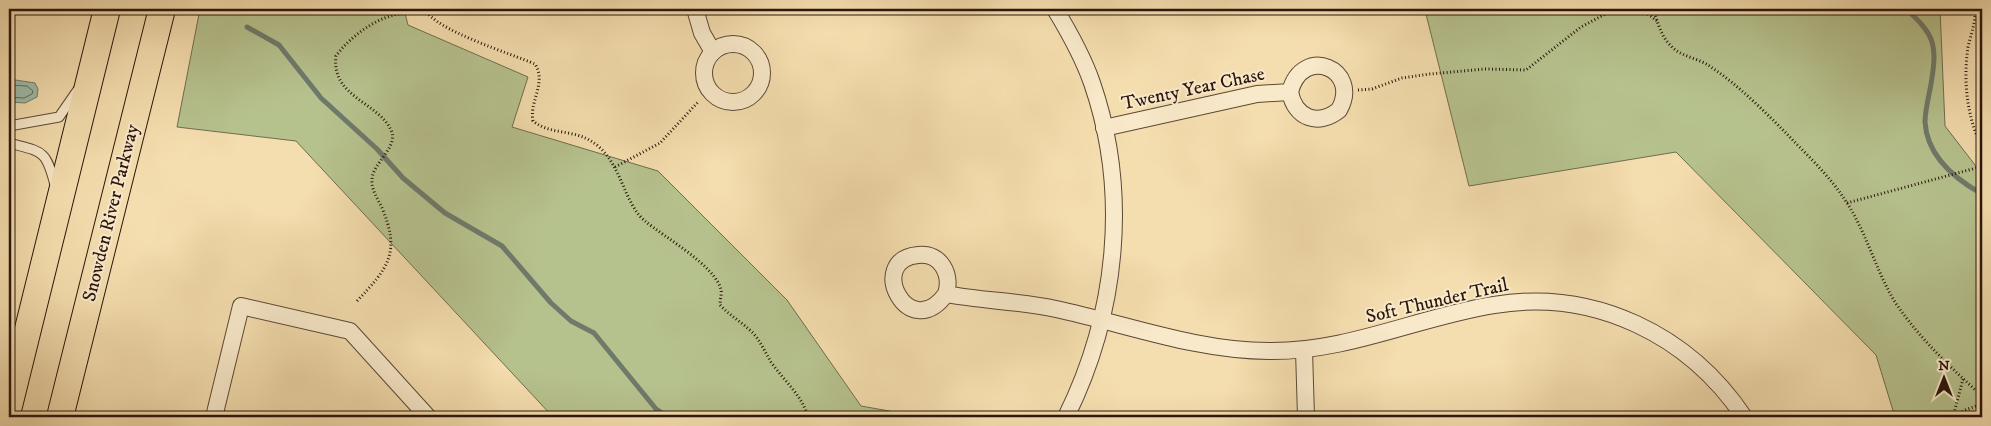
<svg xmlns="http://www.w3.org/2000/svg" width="1991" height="426" font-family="'IM FELL DW Pica',serif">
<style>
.green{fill:#b6c28e;stroke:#706c4e}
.water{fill:#9cbca9;stroke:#6f7a6b}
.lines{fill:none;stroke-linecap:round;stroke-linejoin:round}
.shore{stroke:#64695b;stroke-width:1}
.stream{stroke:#6f7a6b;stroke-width:5}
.lane-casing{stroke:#5d4835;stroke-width:11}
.street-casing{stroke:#5d4835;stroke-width:18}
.primary-casing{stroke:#2b160d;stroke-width:28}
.path{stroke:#2b160d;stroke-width:3;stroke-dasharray:1 2.5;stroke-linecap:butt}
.lane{stroke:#f8e9ca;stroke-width:9}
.street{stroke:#f8e9ca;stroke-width:16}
.primary{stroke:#f4ddae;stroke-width:26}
.labels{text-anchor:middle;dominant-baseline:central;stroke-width:4;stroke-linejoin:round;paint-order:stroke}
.street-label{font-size:19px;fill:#2b160d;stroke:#f8e9ca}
</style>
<rect width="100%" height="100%" fill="#f4ddae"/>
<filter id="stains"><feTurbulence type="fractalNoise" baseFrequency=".004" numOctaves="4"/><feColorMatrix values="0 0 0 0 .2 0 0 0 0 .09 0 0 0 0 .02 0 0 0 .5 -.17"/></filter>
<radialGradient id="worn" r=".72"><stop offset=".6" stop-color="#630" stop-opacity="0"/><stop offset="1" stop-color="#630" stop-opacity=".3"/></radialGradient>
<g class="green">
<polygon points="200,9 404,9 408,25 528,77 512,127 658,171 787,300 861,406 923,417 553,417 296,141 177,127"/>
<polygon points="1428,9 1688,9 1691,12 1700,9 1940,9 1945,126 1982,174 1982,417 1895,417 1876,355 1676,152 1469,186 1425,10"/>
</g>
<polygon class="water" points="9,79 35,83 38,89 37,97 25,103 9,102"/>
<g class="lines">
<polyline class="shore" points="9,85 27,86 33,91 32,94 24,98 9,97"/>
<g class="stream">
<path d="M 1906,9 C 1916,18 1928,29 1932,42 C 1936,56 1933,71 1931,84 C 1929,96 1925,110 1925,122 C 1927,157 1955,179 1982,194"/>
<polyline points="247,27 279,45 321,98 377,149 403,178 445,213 502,246 551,303 571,321 594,333 656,409 668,417"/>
</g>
<g class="lane-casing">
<g id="lane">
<polyline points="9,126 59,117 77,91"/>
<path d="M 9,143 C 42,152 46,149 55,185"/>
</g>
</g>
<g class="street-casing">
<g id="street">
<polyline points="695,9 702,33 713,52"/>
<path d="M 1055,9 C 1069,32 1083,57 1092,83 C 1130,193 1117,314 1066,417"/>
<circle cx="733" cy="73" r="29"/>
<path d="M 1104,128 L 1257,94 L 1290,92 C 1302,44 1362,69 1339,110 C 1318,127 1295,118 1290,92"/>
<path d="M 946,294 C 952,275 941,252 918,255 C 865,260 909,345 946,294 C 983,301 1020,301 1056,309 C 1126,324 1197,351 1269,351 C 1348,352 1418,317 1494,305 C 1594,288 1689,335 1744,417"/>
<polyline points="1304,350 1306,417"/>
<polyline points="214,417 241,306 350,331 428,417"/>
</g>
</g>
<g class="primary-casing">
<g id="primary">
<polyline points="9,406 107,9"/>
<polyline points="60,417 162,9"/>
</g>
</g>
<g class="path">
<polyline points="392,9 395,15"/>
<path d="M 425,9 C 434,30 512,54 535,64 C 547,83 529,101 533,121 C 553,137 577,127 599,147 C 622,167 625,205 645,221 C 664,237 716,266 721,290 C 722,294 720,300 720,305 C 730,316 742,322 753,333 C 761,342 765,352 771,362 C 784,381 802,395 808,417"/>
<polyline points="1631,9 1648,14 1657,21"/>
<path d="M 1654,9 C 1657,22 1661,36 1671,46 C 1681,57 1699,58 1711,67 C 1738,85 1762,109 1785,132 C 1806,154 1831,177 1847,203 C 1867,234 1876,271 1895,302 C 1919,338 1950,367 1982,396"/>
<path d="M 1975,9 C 1976,22 1971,34 1968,47 C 1963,81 1967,118 1982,147"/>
<polyline points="1358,90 1372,89 1402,78 1430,74 1485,69 1526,70 1581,27 1615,9"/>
<polyline points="615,167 660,143 699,101"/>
<polyline points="1847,203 1976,168 1982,164"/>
<path d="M 357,301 C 388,268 401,253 382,208 C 378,199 371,190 372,179 C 373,162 401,146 390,128 C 376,102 331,96 336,56 C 349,38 373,20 394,15 C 405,12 415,15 426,11"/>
<polyline points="1953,417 1963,379"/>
<polyline points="1953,417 1965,410 1982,404"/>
</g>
<use href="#lane" class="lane"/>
<use href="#street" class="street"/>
<use href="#primary" class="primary"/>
</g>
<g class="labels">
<g class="street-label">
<text transform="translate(1193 89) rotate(-12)">Twenty Year Chase</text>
<text transform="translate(111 213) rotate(-76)">Snowden River Parkway</text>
<text transform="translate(1437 301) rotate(-13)">Soft Thunder Trail</text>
</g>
</g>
<rect width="1991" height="426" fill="none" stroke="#f4ddae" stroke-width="30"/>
<rect x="10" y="10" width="1971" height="406" fill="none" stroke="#2b160d" stroke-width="2.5"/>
<rect x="15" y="15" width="1961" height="396" fill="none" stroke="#2b160d"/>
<g transform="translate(1944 378)" stroke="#f8e9ca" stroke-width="4" paint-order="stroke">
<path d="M0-4L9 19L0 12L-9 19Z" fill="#2b160d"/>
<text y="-8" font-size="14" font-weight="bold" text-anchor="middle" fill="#2b160d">N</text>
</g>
<rect width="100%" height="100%" filter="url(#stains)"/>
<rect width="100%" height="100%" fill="url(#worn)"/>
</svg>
